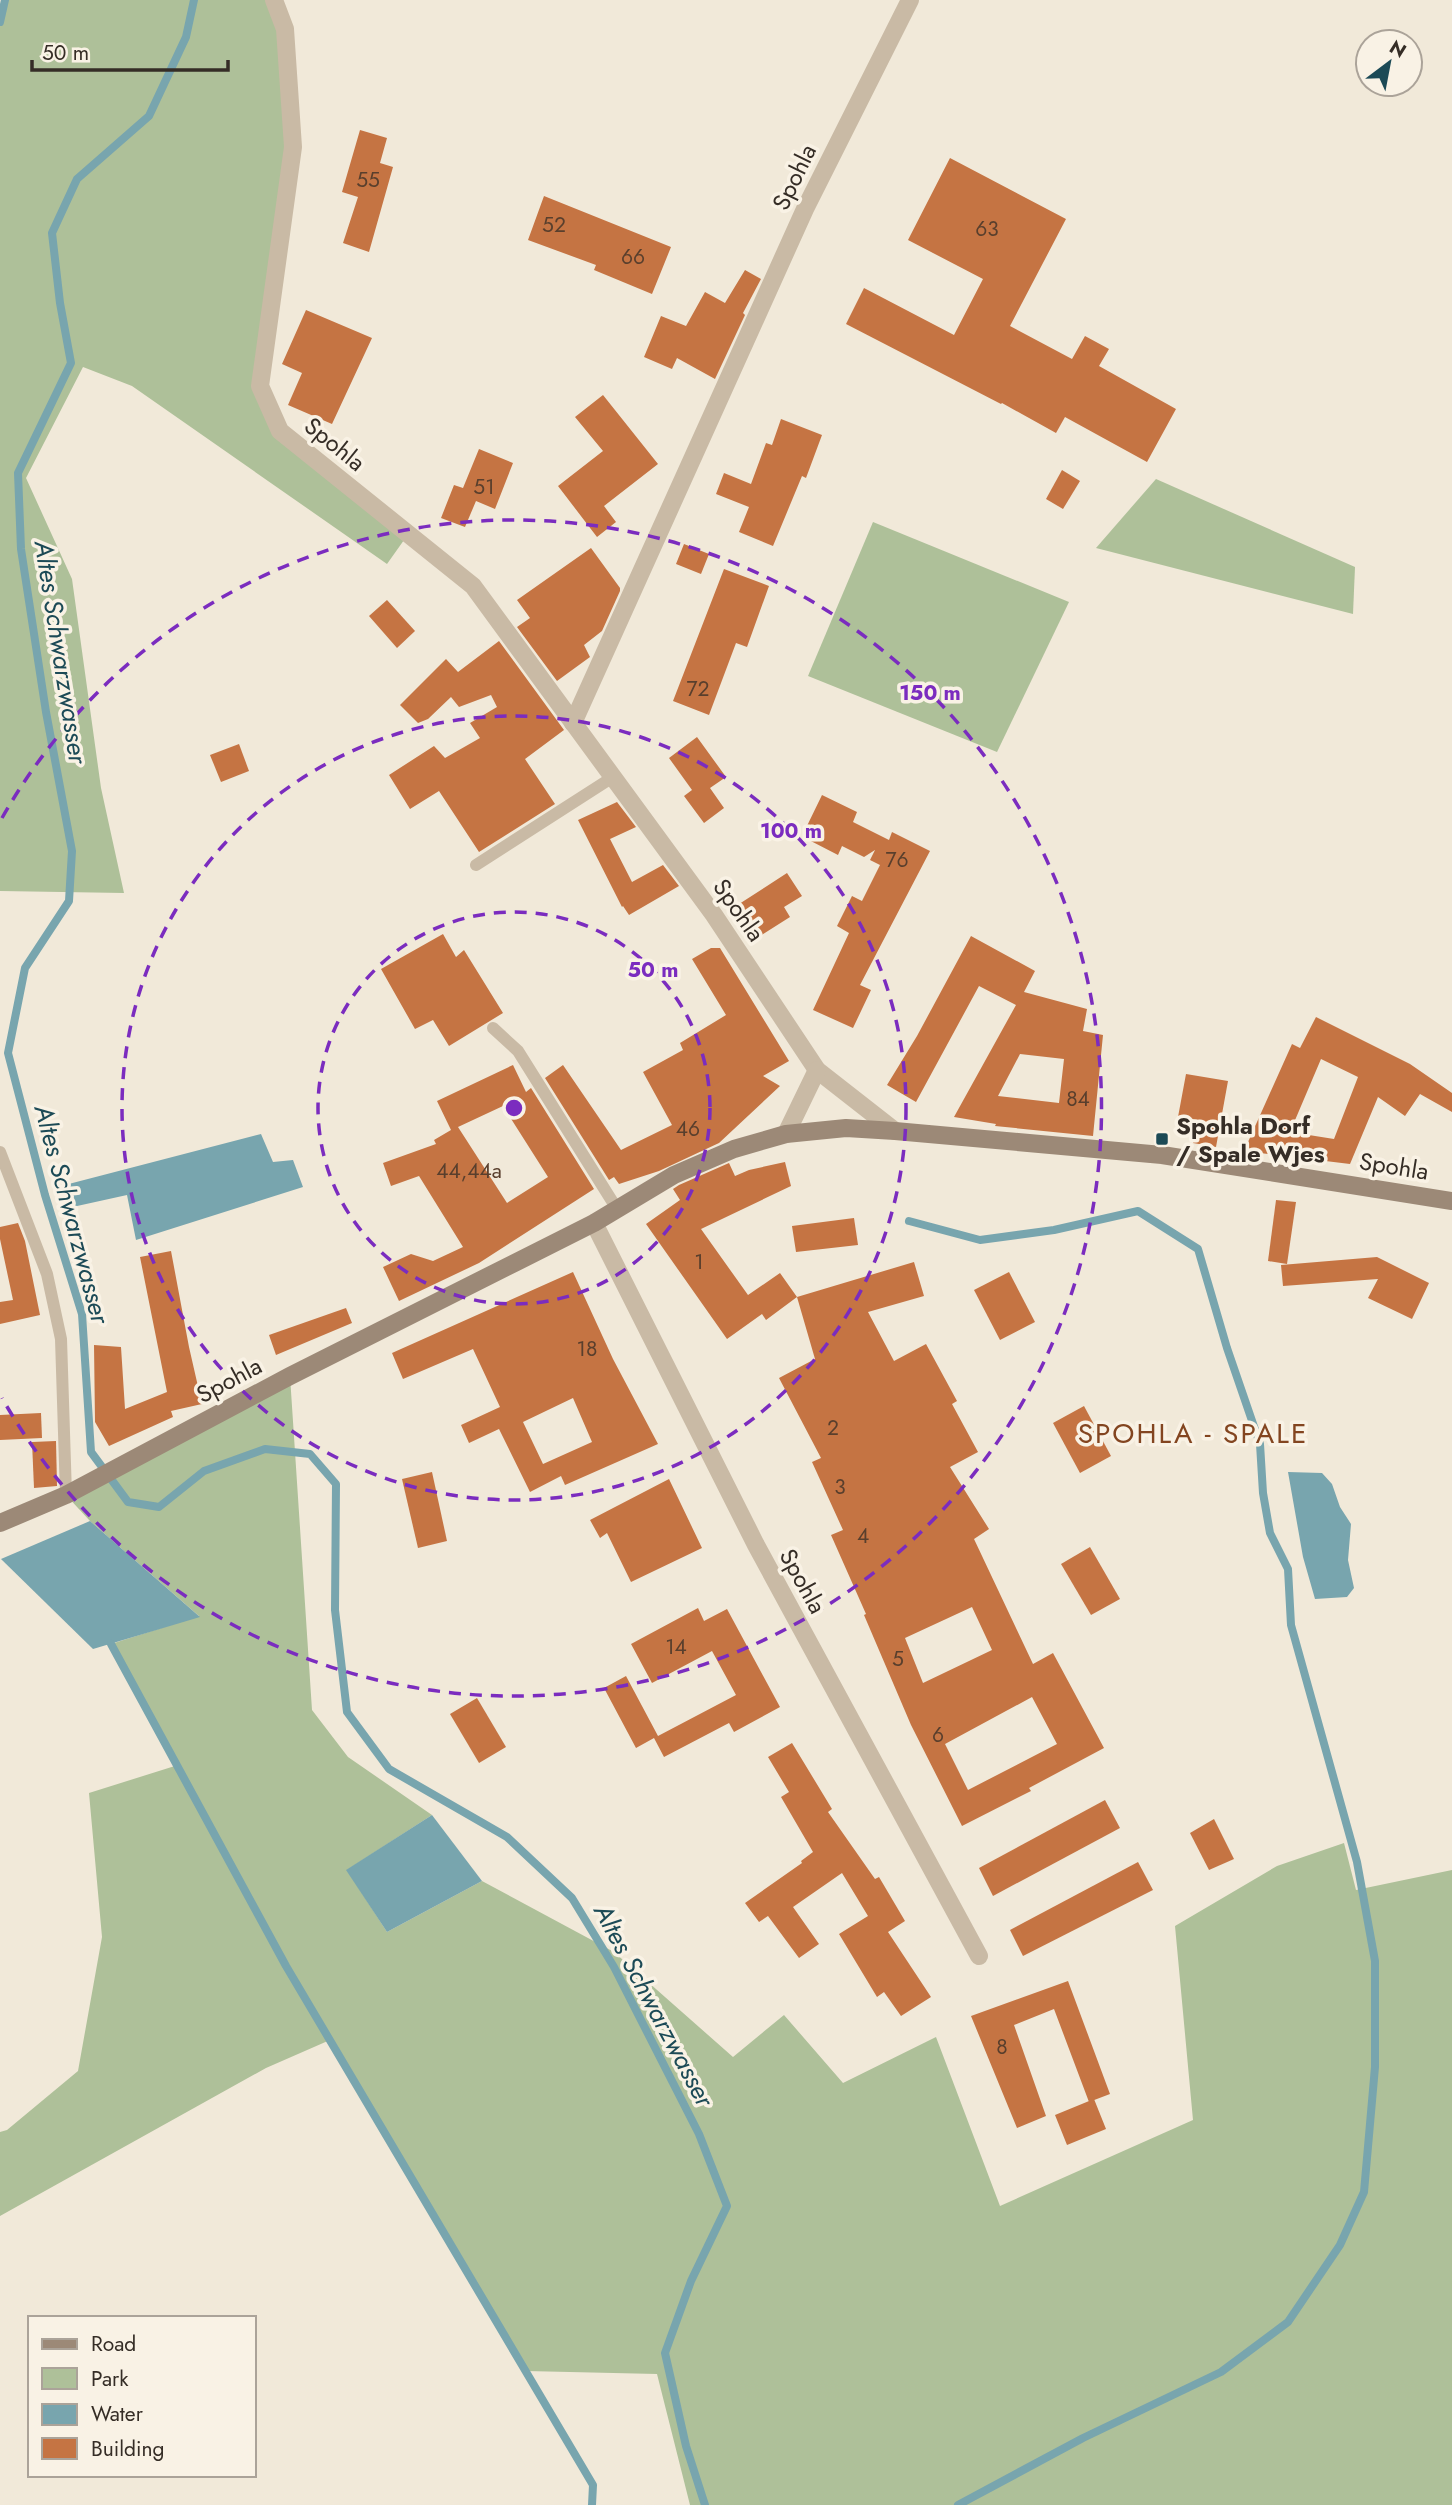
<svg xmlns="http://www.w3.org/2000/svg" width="1452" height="2505" font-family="Jost,sans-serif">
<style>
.green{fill:#aec099}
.water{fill:#78a5ae}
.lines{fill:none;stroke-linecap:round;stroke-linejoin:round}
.stream{stroke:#78a5ae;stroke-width:8}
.building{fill:#c57443;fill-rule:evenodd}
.lane{stroke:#c9baa5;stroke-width:12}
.street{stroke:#c9baa5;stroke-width:18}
.secondary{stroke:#9c8977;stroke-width:18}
.ring{fill:none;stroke:#7b2cbf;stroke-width:3.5;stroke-dasharray:12 9}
.poi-dot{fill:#1c4a56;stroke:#f9f2e5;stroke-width:2.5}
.labels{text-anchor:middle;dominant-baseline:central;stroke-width:7;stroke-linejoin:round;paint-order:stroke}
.number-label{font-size:21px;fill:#593f2d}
.street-label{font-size:24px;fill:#352d26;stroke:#f9f2e5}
.poi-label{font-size:24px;font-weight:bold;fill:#352d26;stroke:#f9f2e5;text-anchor:start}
.water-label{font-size:26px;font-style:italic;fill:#1c4a56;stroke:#f9f2e5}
.quarter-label{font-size:28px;letter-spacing:2px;fill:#834520;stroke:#f9f2e5}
.centre{fill:#7b2cbf;stroke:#f9f2e5;stroke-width:3.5}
.ring-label{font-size:21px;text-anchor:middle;font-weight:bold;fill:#7b2cbf;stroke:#f9f2e5;stroke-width:7;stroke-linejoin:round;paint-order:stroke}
</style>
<rect width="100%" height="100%" fill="#f1e9d9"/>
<g class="green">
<polygon points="5,0 274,0 293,147 260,386 280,431 409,533 387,564 132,386 83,367 26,478 72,579 101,788 124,893 0,891 0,22"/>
<polygon points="1156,479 1355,567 1353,614 1096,548"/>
<polygon points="873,522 1069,602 997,752 808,676"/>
<polygon points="290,1376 312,1710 348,1757 432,1815 347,1870 387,1932 482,1881 614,1952 733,2057 784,2015 843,2083 936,2037 1000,2206 1193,2120 1175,1926 1277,1866 1344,1843 1356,1890 1452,1870 1452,2505 690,2505 657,2374 526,2371 330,2040 266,2068 0,2216 0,2132 7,2130 78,2071 102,1937 89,1793 178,1765 111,1644 199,1616 90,1521 66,1495"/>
</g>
<g class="water">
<polygon points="261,1134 273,1162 293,1160 303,1187 136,1240 127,1195 68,1208 61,1186"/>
<polygon points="1288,1472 1322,1473 1332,1484 1340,1507 1351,1524 1348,1560 1354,1588 1347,1597 1315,1599 1303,1557"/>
<polygon points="90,1521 200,1617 93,1649 1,1559"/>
<polygon points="432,1815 482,1881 387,1932 346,1870"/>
</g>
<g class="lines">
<g class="stream">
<polyline points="194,0 186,37 149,116 77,179 52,233 60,303 71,363 18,473 21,549 46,712 72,851 69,901 25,968 8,1053 45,1195 82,1314 91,1452 128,1502 159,1507 204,1471 265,1449 310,1454 336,1484 335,1610 347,1712 389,1769 507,1837 572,1898 614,1967 699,2134 727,2206 691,2281 665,2353 686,2446 705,2505"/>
<polyline points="0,22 5,0"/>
<polyline points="909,1221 980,1240 1054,1230 1138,1211 1198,1249 1227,1348 1260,1444 1263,1493 1270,1533 1288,1569 1291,1625 1357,1862 1375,1961 1375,2067 1364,2192 1340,2245 1288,2322 1221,2372 1083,2438 958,2505"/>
<polyline points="111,1644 286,1966 593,2485 592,2505"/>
</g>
</g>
<g class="building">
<polygon points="360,130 387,138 380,163 393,167 369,252 343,243 358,197 342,192"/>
<polygon points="950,158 1066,219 1010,326 1072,359 1085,336 1109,349 1099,366 1176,409 1147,462 1065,417 1056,433 1002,403 1001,404 846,324 864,288 954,335 983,279 908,240"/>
<polygon points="544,196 671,247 652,294 594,270 596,265 528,240"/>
<polygon points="745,270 761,279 743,313 745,315 715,379 677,358 672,369 644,357 661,316 686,326 705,292 725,303"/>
<polygon points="306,310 372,338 332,424 288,405 302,373 282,364"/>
<polygon points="603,395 658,464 604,506 616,522 597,537 558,486 603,451 575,417"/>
<polygon points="781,419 822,435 806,478 802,476 773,546 739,532 749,507 716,494 724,473 751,484 766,443 772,445"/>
<polygon points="479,449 513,463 495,509 476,501 465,527 441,518 454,485 463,488"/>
<polygon points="1062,470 1080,481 1063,509 1046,499"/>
<polygon points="684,544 709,554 701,574 676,564"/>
<polygon points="591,548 620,588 620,591 602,631 584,645 590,657 557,681 517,627 530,618 517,600"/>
<polygon points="724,569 769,586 747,647 736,643 709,715 673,701"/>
<polygon points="387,600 415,631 397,648 369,616"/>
<polygon points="499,641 564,730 525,759 555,804 479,852 439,791 410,809 389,775 434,746 445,758 480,738 470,723 497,707 491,695 459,707 451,697 428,719 418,723 400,705 446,659 458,672"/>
<polygon points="697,737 726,777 710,788 724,808 704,823 684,796 692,790 669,758"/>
<polygon points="239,744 249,771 221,782 210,755"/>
<polygon points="822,795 857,812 853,822 889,840 892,832 930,851 860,985 871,990 853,1028 813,1010 849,933 837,926 852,896 862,901 880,865 870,860 875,850 864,857 842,846 838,855 805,838 805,830"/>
<polygon points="617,802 636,827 610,839 632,882 663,865 679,886 629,915 623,906 622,907 578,820"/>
<polygon points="787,873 802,896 784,907 790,917 757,938 736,906"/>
<polygon points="443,934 456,957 464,950 503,1013 449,1046 433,1020 415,1029 381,969"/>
<path d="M 971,936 L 1035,971 L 1024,992 L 1087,1009 L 1083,1031 L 1103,1035 L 1093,1136 L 995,1126 L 996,1124 L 954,1117 L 1016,1005 L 979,986 L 916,1102 L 887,1085 L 917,1036 ZM 1020,1054 L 1064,1059 L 1059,1103 L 998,1096 Z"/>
<polygon points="711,948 720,948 789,1061 763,1076 780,1086 719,1143 659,1171 619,1184 614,1177 609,1180 545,1078 563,1065 621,1150 672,1125 643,1072 683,1050 680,1043 726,1015 692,959"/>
<path d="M 1316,1017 L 1410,1064 L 1452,1093 L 1452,1112 L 1420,1094 L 1405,1116 L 1378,1097 L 1350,1164 L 1244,1151 L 1292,1044 L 1300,1048 ZM 1321,1059 L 1358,1077 L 1334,1139 L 1290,1132 Z"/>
<path d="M 513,1065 L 526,1092 L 531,1088 L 594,1189 L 479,1263 L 399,1301 L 383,1267 L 411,1254 L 433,1261 L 463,1247 L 419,1176 L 391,1186 L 383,1163 L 436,1144 L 434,1140 L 451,1130 L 437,1101 ZM 503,1106 L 548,1177 L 507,1203 L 458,1127 Z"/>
<polygon points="1186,1074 1228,1081 1216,1147 1193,1143 1198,1120 1178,1117"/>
<polygon points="785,1162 791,1186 701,1229 748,1295 780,1273 797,1297 766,1320 762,1314 727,1339 646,1224 680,1200 673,1189 679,1185 729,1163 735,1176 749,1170"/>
<polygon points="1276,1200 1296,1202 1287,1264 1268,1261"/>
<polygon points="854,1218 858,1245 796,1252 792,1226"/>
<polygon points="18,1223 25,1241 40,1315 0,1324 0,1302 13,1300 0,1239 0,1227"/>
<polygon points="171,1251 189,1347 202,1404 171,1411 173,1417 109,1446 95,1422 94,1345 121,1347 125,1409 167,1392 140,1257"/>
<polygon points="1377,1257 1429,1283 1412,1319 1368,1298 1378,1279 1283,1286 1281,1265"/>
<path d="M 914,1262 L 924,1296 L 868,1312 L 894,1361 L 926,1344 L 957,1401 L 952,1404 L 978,1452 L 950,1467 L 989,1529 L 974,1539 L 1033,1664 L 1053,1653 L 1104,1748 L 1029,1788 L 1031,1791 L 962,1826 L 911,1725 L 864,1615 L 866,1614 L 831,1535 L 843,1530 L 812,1462 L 821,1458 L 779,1378 L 815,1359 L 797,1297 ZM 972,1607 L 992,1650 L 923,1683 L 905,1638 ZM 1032,1697 L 1057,1744 L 968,1790 L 945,1744 Z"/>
<path d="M 573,1272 L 613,1359 L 658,1444 L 565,1485 L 561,1476 L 530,1492 L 499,1429 L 469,1443 L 461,1425 L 500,1407 L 473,1349 L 403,1379 L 392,1353 ZM 573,1398 L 592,1442 L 543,1464 L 523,1422 Z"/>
<polygon points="1009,1272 1035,1322 1000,1340 974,1290"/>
<polygon points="346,1308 352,1323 276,1355 269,1335"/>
<polygon points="1084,1406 1111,1456 1080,1473 1053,1423"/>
<polygon points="41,1413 42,1438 0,1440 0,1415"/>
<polygon points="56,1441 57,1486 34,1488 32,1442"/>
<polygon points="432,1472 447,1541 418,1548 402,1479"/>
<polygon points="669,1479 702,1548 631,1582 607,1533 600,1538 590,1520"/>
<polygon points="1090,1547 1120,1599 1091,1615 1061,1564"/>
<polygon points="698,1608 704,1621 727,1609 780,1707 734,1732 729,1723 664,1757 654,1738 636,1748 604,1688 626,1676 658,1736 736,1695 712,1651 652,1683 631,1644"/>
<polygon points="477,1698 506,1747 479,1763 450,1714"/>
<polygon points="792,1743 832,1809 828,1812 875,1879 879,1877 905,1921 888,1932 931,1997 901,2016 884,1992 877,1997 839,1934 868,1916 842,1873 793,1907 819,1944 799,1958 768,1916 759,1922 745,1903 802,1863 801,1861 813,1852 781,1797 789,1792 768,1757"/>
<polygon points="1105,1800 1120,1828 993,1896 979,1868"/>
<polygon points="1214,1819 1234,1859 1209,1870 1190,1833"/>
<polygon points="1138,1862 1153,1890 1023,1956 1010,1930"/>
<polygon points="1068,1981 1110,2094 1089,2102 1054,2009 1014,2025 1046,2116 1017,2128 971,2016"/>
<polygon points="1094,2099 1106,2129 1067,2145 1055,2115"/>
</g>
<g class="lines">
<g class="lane">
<polyline points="476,865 613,777"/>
<polyline points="493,1028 518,1051 617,1209"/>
<polyline points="0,1152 47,1274 61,1339 66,1495"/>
</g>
<g class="street">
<polyline points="274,0 285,29 293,147 260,386 280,431 473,586 714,915 817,1070 895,1131"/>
<polyline points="573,723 805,209 910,0"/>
<polyline points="786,1134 817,1070"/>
<polyline points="594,1223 756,1545 979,1956"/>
</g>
<polyline class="secondary" points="0,1523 66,1495 290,1376 594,1223 674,1175 734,1149 786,1134 846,1128 895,1131 1162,1155 1452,1201"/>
</g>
<g class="ring">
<circle cx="514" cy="1108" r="196"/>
<circle cx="514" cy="1108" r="392"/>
<path d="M2 818A588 588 0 1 1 2 1398"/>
</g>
<rect class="poi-dot" x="1155" y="1132" width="14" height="14" rx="3.5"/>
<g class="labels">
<g class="number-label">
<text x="368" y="180">55</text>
<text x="554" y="225">52</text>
<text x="987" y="229">63</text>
<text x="633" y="257">66</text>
<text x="484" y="487">51</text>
<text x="698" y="689">72</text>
<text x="897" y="860">76</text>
<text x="1078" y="1099">84</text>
<text x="688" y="1129">46</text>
<text x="469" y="1171">44,44a</text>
<text x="699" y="1262">1</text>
<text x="587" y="1349">18</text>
<text x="833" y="1428">2</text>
<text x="840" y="1487">3</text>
<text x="863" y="1536">4</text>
<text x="676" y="1647">14</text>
<text x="898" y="1659">5</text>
<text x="938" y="1735">6</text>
<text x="1002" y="2047">8</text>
</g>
<g class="street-label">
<text transform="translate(794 177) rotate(-64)">Spohla</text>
<text transform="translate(335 444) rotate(39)">Spohla</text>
<text transform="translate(739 910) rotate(55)">Spohla</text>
<text transform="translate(1394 1166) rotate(9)">Spohla</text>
<text transform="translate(229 1380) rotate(-28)">Spohla</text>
<text transform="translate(803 1581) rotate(61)">Spohla</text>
</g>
<g class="poi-label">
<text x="1176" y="1125">Spohla Dorf<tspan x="1176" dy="28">/ Spale Wjes</tspan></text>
</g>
<g class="water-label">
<text transform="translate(61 652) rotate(81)">Altes Schwarzwasser</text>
<text transform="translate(72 1214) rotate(75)">Altes Schwarzwasser</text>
<text transform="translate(654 2005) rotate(62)">Altes Schwarzwasser</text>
</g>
<g class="quarter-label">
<text x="1193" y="1433">SPOHLA - SPALE</text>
</g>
</g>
<circle cx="514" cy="1108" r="10" class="centre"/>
<g class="ring-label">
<text x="930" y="700">150 m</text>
<text x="791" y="838">100 m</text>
<text x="653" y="977">50 m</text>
</g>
<rect x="28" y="2316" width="228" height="161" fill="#f9f2e5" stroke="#aba399" stroke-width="2"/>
<rect x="42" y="2339" width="35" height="10" fill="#9c8977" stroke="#aba399" stroke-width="2"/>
<text x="91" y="2351" font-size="21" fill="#352d26">Road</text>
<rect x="42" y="2368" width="35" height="21" fill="#aec099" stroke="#aba399" stroke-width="2"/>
<text x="91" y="2386" font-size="21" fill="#352d26">Park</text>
<rect x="42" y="2404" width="35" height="21" fill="#78a5ae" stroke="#aba399" stroke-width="2"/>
<text x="91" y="2421" font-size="21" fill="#352d26">Water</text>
<rect x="42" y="2438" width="35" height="21" fill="#c57443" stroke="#aba399" stroke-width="2"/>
<text x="91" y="2456" font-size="21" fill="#352d26">Building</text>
<g transform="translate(1389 63) rotate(32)"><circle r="33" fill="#f9f2e5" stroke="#aba399" stroke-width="2"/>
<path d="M0-5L12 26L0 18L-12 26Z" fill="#1c4a56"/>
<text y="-10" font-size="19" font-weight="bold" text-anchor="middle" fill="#352d26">N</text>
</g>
<path d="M32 60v10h196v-10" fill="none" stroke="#352d26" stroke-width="3.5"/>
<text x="42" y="60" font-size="21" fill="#352d26" stroke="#f9f2e5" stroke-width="5" paint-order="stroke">50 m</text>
</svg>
